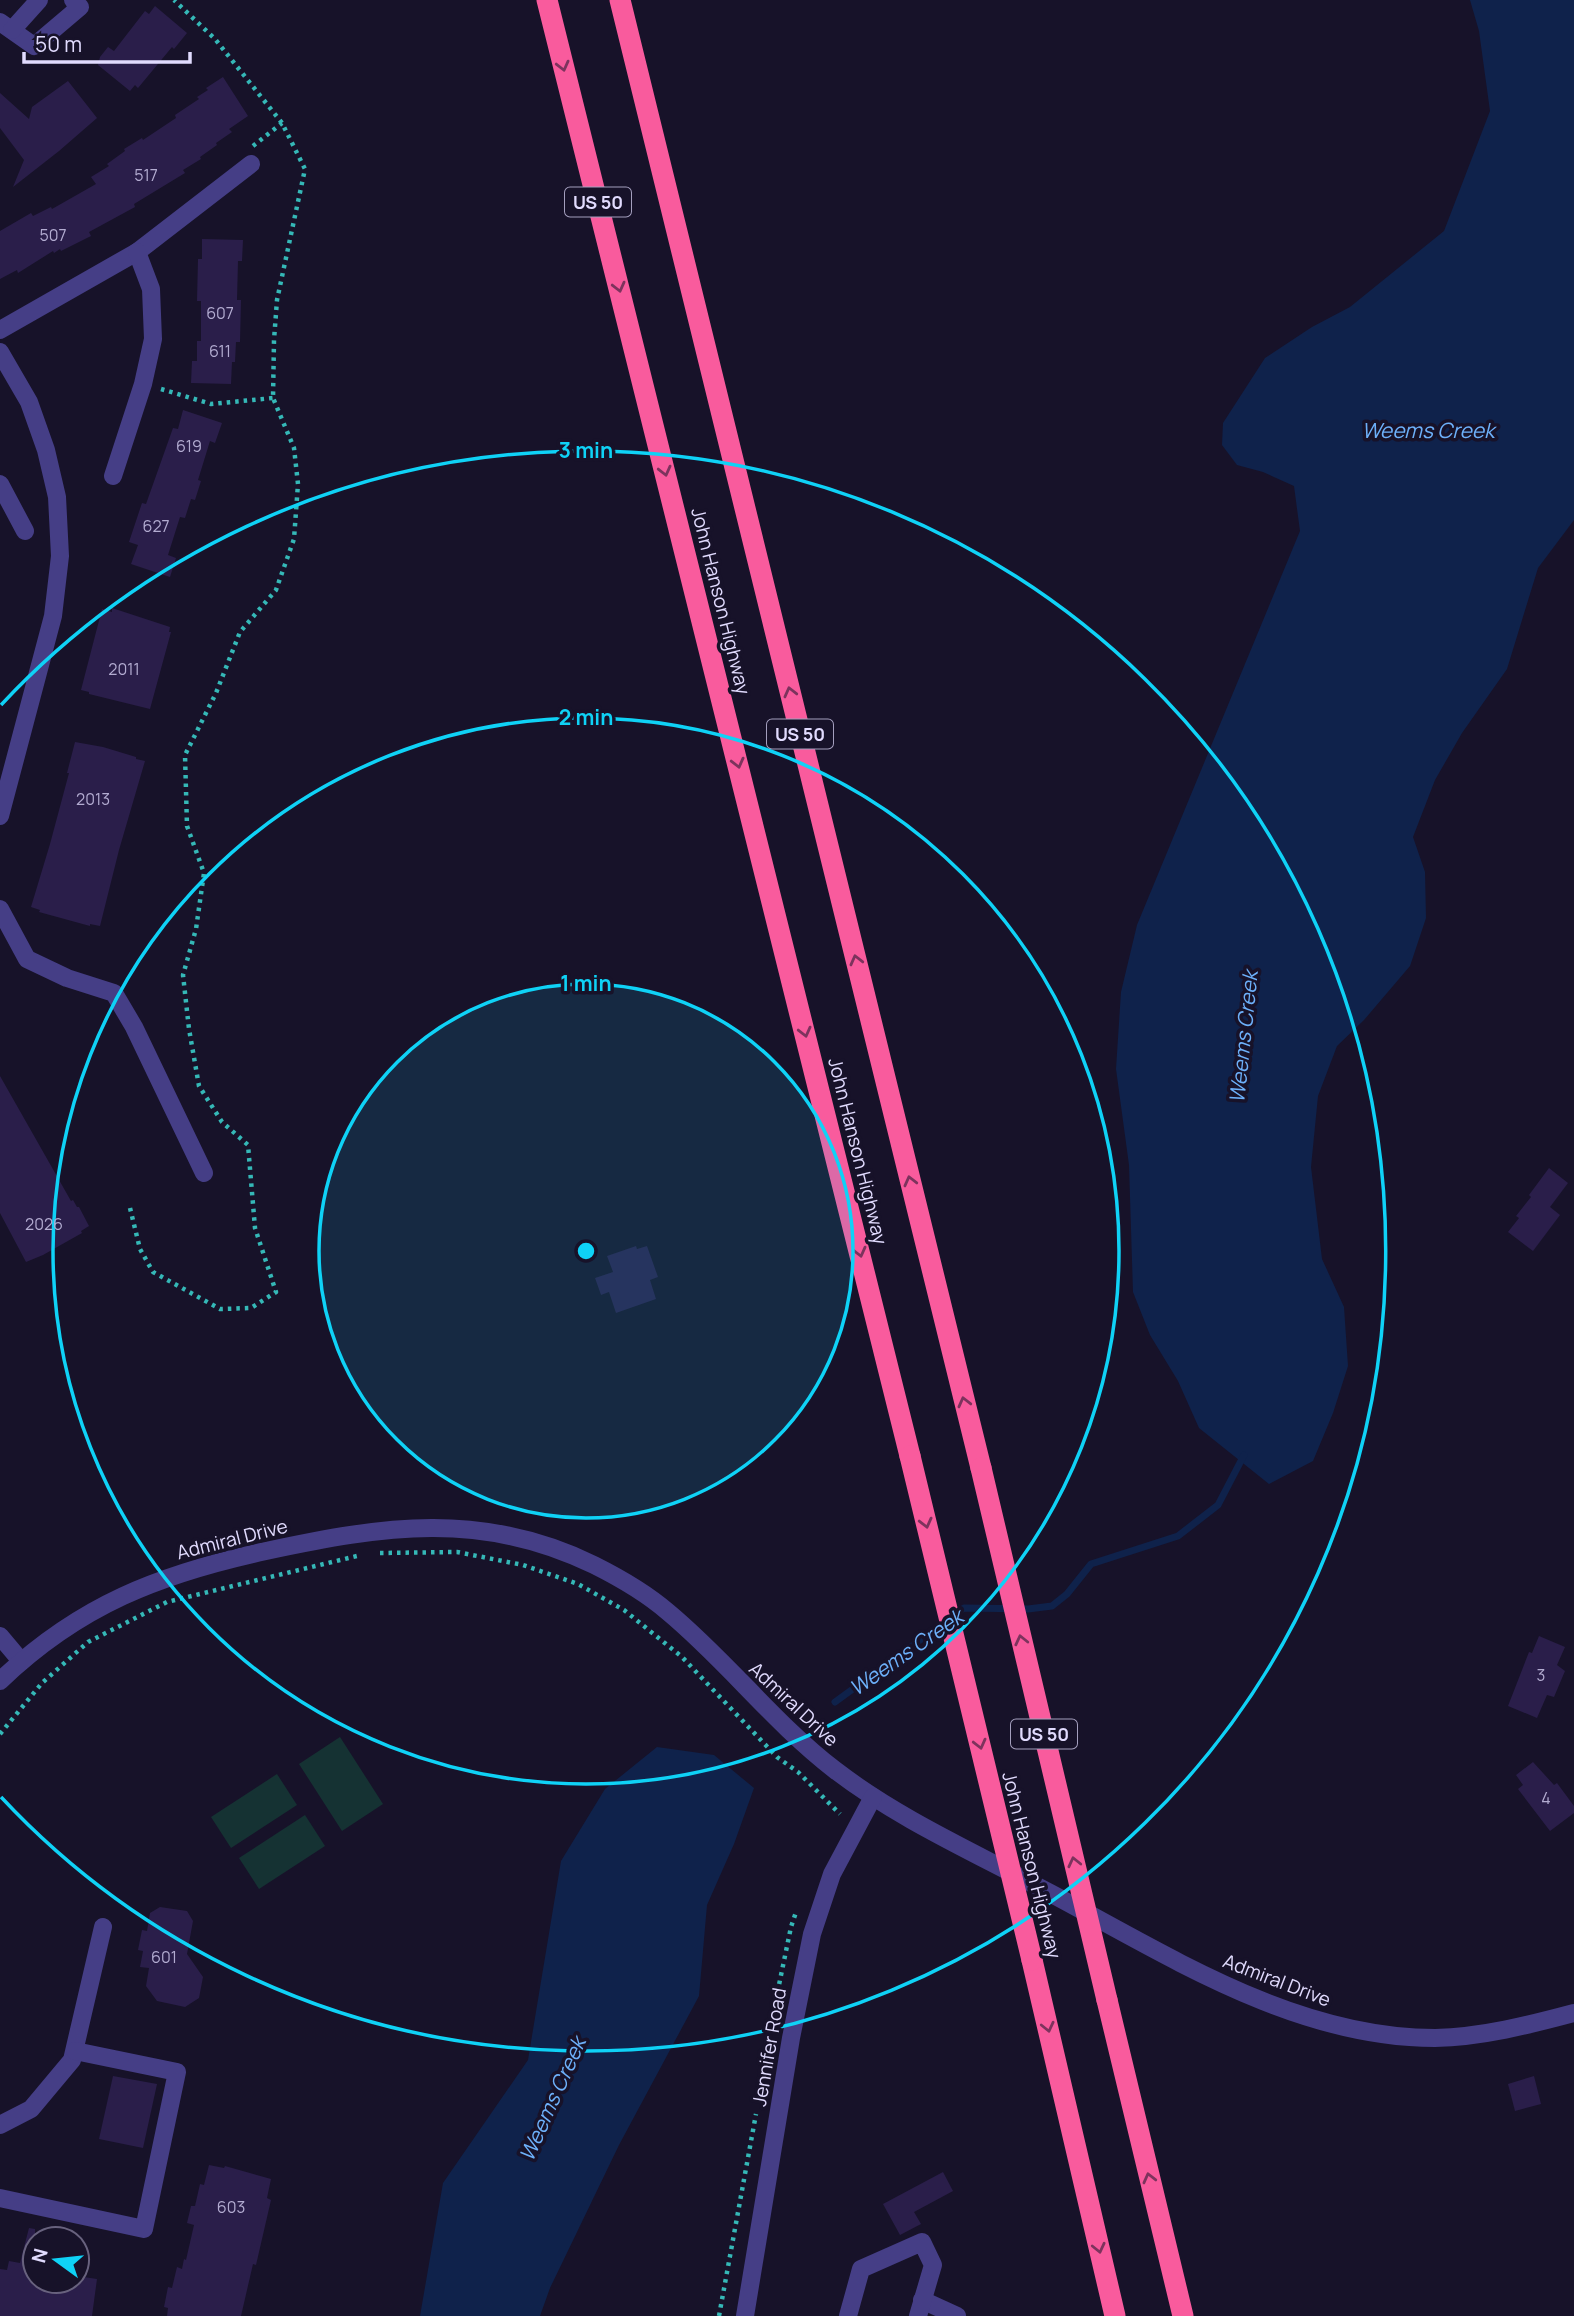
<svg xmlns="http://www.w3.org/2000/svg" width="1574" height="2316" font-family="Manrope,sans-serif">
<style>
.green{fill:#153233}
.water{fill:#0f224b}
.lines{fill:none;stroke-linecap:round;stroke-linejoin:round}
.stream{stroke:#0f224b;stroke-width:7}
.building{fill:#2a1e4a}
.path{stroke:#35b8b7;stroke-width:4.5;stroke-dasharray:3.5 5;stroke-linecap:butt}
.minor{stroke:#453e86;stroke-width:18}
.highway{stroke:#f95b9d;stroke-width:21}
.highway-bridge{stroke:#f95b9d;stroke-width:21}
.oneway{stroke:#7d335d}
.ring{fill:none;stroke:#0fd2f6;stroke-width:3.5}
.labels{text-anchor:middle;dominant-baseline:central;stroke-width:7;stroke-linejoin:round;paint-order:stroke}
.number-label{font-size:16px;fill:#b3acd1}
.shield{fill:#171229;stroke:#a49fbe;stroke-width:2}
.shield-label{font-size:18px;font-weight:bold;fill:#e1dbfe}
.street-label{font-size:19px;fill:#e1dbfe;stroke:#171229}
.water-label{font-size:21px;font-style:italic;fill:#6db0fa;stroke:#171229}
.centre{fill:#0fd2f6;stroke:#171229;stroke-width:3.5}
.ring-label{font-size:21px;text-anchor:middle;font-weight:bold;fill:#0fd2f6;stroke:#171229;stroke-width:7;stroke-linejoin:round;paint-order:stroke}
</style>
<rect width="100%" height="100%" fill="#171229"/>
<g class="green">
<polygon points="340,1737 383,1804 342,1831 299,1764"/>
<polygon points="277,1774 297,1805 231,1848 211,1817"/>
<polygon points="305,1815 325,1846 259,1889 239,1858"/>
</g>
<g class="water">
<polygon points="1470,0 1574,0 1574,520 1538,568 1507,669 1462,733 1435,780 1413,837 1425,872 1426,918 1410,966 1364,1020 1337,1046 1318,1096 1311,1167 1322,1259 1344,1307 1348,1366 1333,1413 1313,1461 1269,1484 1199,1428 1178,1381 1150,1335 1133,1292 1129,1165 1116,1069 1121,992 1137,925 1300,531 1294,486 1263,472 1237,465 1222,445 1223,423 1265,358 1312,327 1350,307 1444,231 1490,111 1479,31"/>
<polygon points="657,1747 714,1755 754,1788 734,1844 707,1905 699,1996 619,2145 550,2288 540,2316 420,2316 443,2183 528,2060 561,1861 605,1789"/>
</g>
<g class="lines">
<polyline class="stream" points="835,1702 964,1608 1028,1609 1052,1606 1067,1594 1091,1564 1178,1536 1218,1505 1244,1455"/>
</g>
<g class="building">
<polygon points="155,6 187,33 174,49 172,47 138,88 135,85 130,91 98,65 100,57 108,47 114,51 145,11 149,14"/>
<polygon points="223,77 248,116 229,129 232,132 216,143 217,145 200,157 201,159 183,170 185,173 134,204 135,207 89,232 91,236 61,251 60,249 54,253 53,251 18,273 17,270 0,279 0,231 31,213 33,216 51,207 52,209 96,184 91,177 109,166 107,164 125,151 124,149 142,138 143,140 176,118 175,115 199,99 197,97 208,90 206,88"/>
<polygon points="68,81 97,118 59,151 13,187 24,160 0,128 0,93 29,119 32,107"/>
<polygon points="202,239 243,240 242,261 238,261 237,300 241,300 240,342 236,342 235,362 232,362 231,384 191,383 192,361 197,361 197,341 201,341 201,301 197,301 198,259 202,259"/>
<polygon points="183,410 222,423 215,443 210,441 198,480 201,481 195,500 191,499 185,518 180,517 168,555 176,558 170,577 131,564 138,545 129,542 142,503 146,504 173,428 178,429"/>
<polygon points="112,608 170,627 169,632 171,632 150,709 89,694 89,692 81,690 102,609 112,612"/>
<polygon points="75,742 103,747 136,757 136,759 145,761 119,850 100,926 90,924 90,926 39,912 40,910 31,907 50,844 69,773 67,773"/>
<polygon points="0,1076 71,1201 73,1200 77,1207 79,1207 89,1226 81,1231 82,1233 43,1255 26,1262 0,1213"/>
<polygon points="1549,1168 1568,1183 1550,1207 1560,1215 1533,1251 1508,1232 1519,1218 1516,1216 1531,1197 1529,1195"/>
<polygon points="636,1246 637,1249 647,1246 658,1277 650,1280 656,1299 616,1313 609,1292 601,1295 595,1278 613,1272 607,1256"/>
<polygon points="1539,1636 1565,1647 1557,1665 1565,1671 1554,1697 1547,1695 1537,1718 1508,1706 1529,1652 1532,1653"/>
<polygon points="1533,1762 1554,1785 1557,1783 1574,1806 1574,1813 1550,1831 1518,1789 1523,1785 1516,1775"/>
<polygon points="160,1907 187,1911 193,1921 187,1954 203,1977 199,1998 185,2007 157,2001 146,1986 149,1968 140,1967 143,1951 138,1950 142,1930 147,1931 150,1913"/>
<polygon points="113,2076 157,2084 143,2148 99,2139"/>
<polygon points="1534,2076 1541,2104 1515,2111 1508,2084"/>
<polygon points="209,2165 224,2168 225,2166 271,2179 267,2198 271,2200 256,2265 253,2264 241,2316 167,2316 168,2308 164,2307 168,2287 172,2288 177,2267 182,2269 184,2259 186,2260 194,2225 187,2223 191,2206 195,2206 200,2184 204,2185"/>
<polygon points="943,2172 953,2191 914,2212 921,2224 900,2235 883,2204"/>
<polygon points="29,2228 35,2229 35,2281 77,2281 77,2276 97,2279 92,2316 0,2316 0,2269 7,2270 9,2261 20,2263"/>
</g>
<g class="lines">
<g class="path">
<polyline points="253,146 282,123"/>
<polyline points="161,389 211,404 273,398"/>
<polyline points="130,1208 140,1249 153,1272 220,1309 251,1308 276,1292 255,1228 248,1145 222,1122 199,1086 189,1029 183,975 196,929 204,873 187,826 185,755 216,693 240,632 276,590 294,539 298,484 294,448 273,398 274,340 277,300 305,169 282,123 215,39 174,0"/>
<polyline points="380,1553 457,1552 523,1565 578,1584 624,1610 682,1657 777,1757 798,1772 840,1814"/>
<polyline points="0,1734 42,1683 88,1642 167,1602 361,1555"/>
<polyline points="774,2009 791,1927 796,1912"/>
<polyline points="719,2316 756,2114"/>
</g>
<g class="minor">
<polyline points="0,22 34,46 80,7 73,0"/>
<polyline points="12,30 39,0"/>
<polyline points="0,330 137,252 251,164"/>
<polyline points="0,352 29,402 46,450 57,497 60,556 53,616 0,816"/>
<polyline points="113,476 143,384 153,339 151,289 137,252"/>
<polyline points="0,484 25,531"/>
<polyline points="0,909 27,959 67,978 114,993 134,1027 204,1173"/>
<polyline points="0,1636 21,1661"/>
<path d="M 0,1681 C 79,1605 160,1574 266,1551 C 383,1526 481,1510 594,1565 C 620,1578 646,1593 668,1612 C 727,1661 774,1723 835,1770 C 900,1820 978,1854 1050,1893 C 1169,1956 1295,2038 1435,2038 C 1482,2037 1529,2025 1574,2013"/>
<polyline points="0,2125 31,2109 72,2060 103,1927"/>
<polyline points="0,2198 144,2229 177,2072 75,2051"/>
<polyline points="922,2300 957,2316"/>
<polyline points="745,2316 791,2038 812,1934 832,1874 873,1797"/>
<polyline points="848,2316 861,2269 922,2242 933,2265 918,2316"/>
</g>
<g class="highway">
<polyline points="547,0 910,1456"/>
<polyline points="620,0 981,1468"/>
<polyline points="1032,1960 1115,2316"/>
<polyline points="1107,2000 1183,2316"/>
</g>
<g class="highway-bridge">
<polyline points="910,1456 1032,1960"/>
<polyline points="981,1468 1107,2000"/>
</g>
</g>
<defs><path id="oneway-chevron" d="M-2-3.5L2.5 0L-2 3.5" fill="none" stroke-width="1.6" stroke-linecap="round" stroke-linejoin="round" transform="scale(1.75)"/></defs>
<g class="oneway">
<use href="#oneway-chevron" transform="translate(563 66) rotate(76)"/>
<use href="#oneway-chevron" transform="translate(619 287) rotate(76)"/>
<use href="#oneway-chevron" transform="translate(665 471) rotate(76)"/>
<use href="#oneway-chevron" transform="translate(790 692) rotate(-104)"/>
<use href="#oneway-chevron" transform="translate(738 763) rotate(76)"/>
<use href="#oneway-chevron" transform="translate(856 960) rotate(-104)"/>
<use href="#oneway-chevron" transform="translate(805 1032) rotate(76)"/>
<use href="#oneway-chevron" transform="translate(910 1181) rotate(-104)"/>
<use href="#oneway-chevron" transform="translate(860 1252) rotate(76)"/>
<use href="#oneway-chevron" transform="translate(964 1402) rotate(-104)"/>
<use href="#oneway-chevron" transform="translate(926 1523) rotate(76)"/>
<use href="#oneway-chevron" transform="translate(1021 1640) rotate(-103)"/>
<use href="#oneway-chevron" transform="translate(980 1744) rotate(76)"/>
<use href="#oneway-chevron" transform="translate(1074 1862) rotate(-103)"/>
<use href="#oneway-chevron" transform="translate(1048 2027) rotate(77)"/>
<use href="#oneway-chevron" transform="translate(1149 2178) rotate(-104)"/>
<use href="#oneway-chevron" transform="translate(1099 2248) rotate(77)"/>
</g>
<circle cx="586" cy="1251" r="267" fill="#0fd2f6" fill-opacity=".12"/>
<g class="ring">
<circle cx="586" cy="1251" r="267"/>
<circle cx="586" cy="1251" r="533"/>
<path d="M1 705A800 800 0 1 1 1 1797"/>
</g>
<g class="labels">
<g class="number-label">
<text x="146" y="175">517</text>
<text x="53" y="235">507</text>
<text x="220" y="313">607</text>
<text x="220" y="351">611</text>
<text x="189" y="446">619</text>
<text x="156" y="526">627</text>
<text x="124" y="669">2011</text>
<text x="93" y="799">2013</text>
<text x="44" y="1224">2026</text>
<text x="1541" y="1675">3</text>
<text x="1546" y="1798">4</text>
<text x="164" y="1957">601</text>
<text x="231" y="2207">603</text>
</g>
<g class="shield">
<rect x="565" y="187.5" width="66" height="29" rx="5"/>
<rect x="767" y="719.5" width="66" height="29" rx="5"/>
<rect x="1011" y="1719.5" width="66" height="29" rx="5"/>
</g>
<g class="shield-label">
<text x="598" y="202">US 50</text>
<text x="800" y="734">US 50</text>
<text x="1044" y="1734">US 50</text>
</g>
<g class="street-label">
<text transform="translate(721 601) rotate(76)">John Hanson Highway</text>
<text transform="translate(858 1151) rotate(76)">John Hanson Highway</text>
<text transform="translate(232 1539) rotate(-14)">Admiral Drive</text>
<text transform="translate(794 1704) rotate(43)">Admiral Drive</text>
<text transform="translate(1032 1865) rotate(76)">John Hanson Highway</text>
<text transform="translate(1277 1980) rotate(21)">Admiral Drive</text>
<text transform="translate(769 2047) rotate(-80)">Jennifer Road</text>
</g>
<g class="water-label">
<text x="1428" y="430">Weems Creek</text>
<text transform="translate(1243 1037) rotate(-84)">Weems Creek</text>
<text transform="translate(906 1652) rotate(-35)">Weems Creek</text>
<text transform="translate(552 2099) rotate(-66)">Weems Creek</text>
</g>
</g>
<circle cx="586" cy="1251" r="10" class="centre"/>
<g class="ring-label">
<text x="586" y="458">3 min</text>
<text x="586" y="725">2 min</text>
<text x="586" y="991">1 min</text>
</g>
<g transform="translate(56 2260) rotate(285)"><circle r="33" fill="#171229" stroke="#68627e" stroke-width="2"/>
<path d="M0-5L12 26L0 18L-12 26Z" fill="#0fd2f6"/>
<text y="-10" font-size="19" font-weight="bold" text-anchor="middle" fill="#e1dbfe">N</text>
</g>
<path d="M24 52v10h166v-10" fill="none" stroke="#e1dbfe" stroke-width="3.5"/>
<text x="35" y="52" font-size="21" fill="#e1dbfe" stroke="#171229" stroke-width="5" paint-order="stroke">50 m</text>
</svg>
